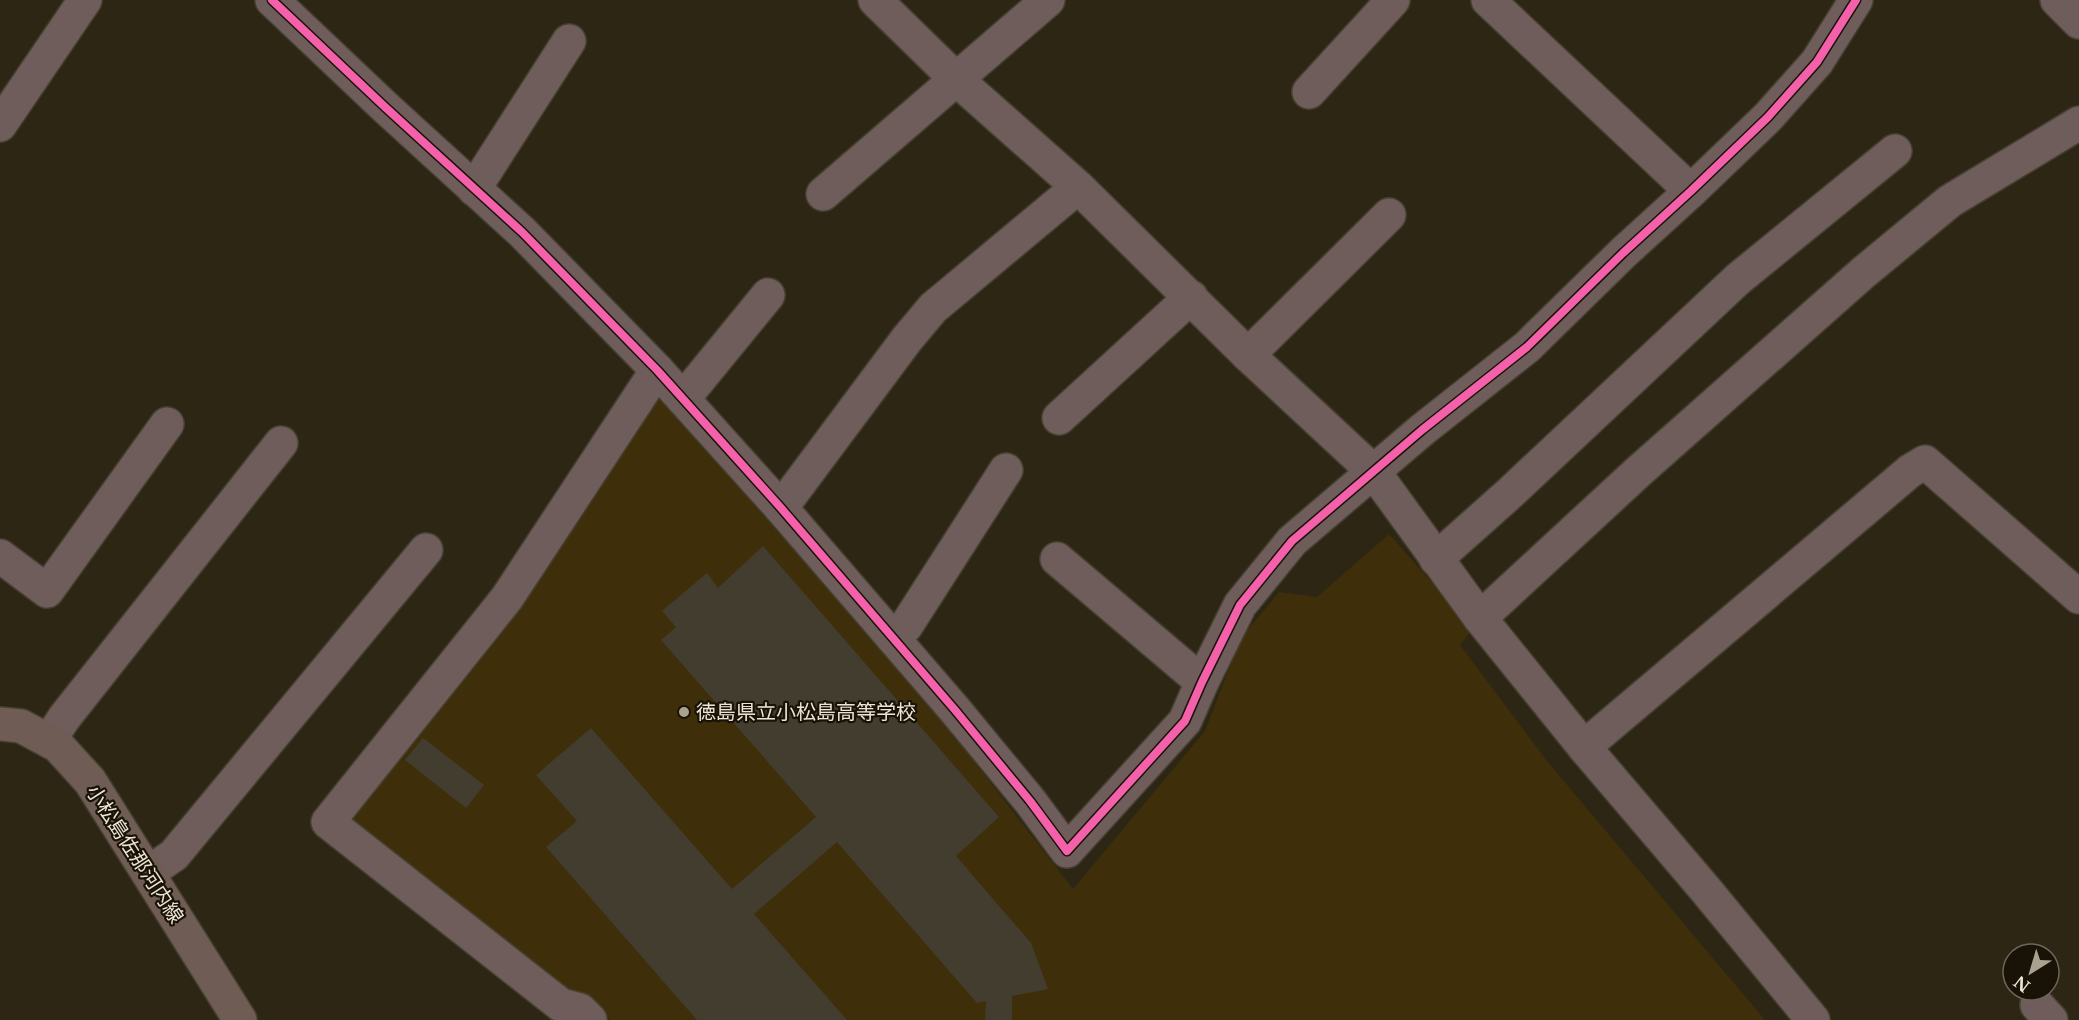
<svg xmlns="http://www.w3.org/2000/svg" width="2079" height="1020" font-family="'Libre Baskerville','Noto Sans JP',serif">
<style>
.built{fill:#3e2f0a}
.building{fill:#433d30}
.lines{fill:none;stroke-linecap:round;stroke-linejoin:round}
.minor-casing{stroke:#464031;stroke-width:36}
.major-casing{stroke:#464031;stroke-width:36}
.minor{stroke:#6e5d5a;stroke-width:33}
.major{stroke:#6f5c54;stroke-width:33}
.cycleway-casing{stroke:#191307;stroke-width:11}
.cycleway{stroke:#f560ab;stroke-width:8}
.poi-dot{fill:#aaa291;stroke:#191307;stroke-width:2}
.labels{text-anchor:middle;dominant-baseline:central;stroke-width:4.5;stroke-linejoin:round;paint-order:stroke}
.poi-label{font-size:20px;fill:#ede4d4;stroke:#191307;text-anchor:start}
.street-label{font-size:20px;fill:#ede4d4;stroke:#191307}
</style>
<rect width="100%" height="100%" fill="#2d2615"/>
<polygon class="built" points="658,397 922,694 1073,889 1205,731 1241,638 1279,592 1317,597 1389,534 1473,629 1460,645 1547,761 1765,1020 610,1020 591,997 571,996 347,817"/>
<g class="building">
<polygon points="763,546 999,817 956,856 1031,943 1048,989 1012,996 1012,1020 985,1020 986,1001 977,1003 837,842 754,914 847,1020 697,1020 546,847 577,821 536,775 591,728 732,889 816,817 661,640 676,627 662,611 707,573 718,588"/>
<polygon points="423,738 484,785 466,808 405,760"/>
</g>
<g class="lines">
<g class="minor-casing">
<g id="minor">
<polyline points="272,0 385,107 522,232 657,370 781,508 955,710 1030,801 1067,851 1185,721 1202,682 1240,605 1292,541 1422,430 1527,347 1623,253 1691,191 1768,117 1817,62 1856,0"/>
<polyline points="875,0 955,78 1078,187 1248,355 1374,472 1480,618 1584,747 1705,889 1813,1020"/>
<polyline points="1488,0 1691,191"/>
<polyline points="2057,0 2079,22"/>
<polyline points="1309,92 1393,0"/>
<polyline points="0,125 85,0"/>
<polyline points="474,189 569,41"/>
<polyline points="823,194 1048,0"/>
<polyline points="1248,355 1389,215"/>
<polyline points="683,399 768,295"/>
<polyline points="1059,418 1191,297"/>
<polyline points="781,508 907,339 933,308 1078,187"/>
<polyline points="0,556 47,591 167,424"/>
<polyline points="1057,559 1202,682"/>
<polyline points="1436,559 1510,493 1738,279 1895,151"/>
<polyline points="1480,618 1638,472 1864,272 1950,201 2079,123"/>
<polyline points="893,638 906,626 1006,470"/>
<polyline points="49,741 64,718 281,443"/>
<polyline points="1584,747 1910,471 1925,462 2079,597"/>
<polyline points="148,873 174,855 426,550"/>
<polyline points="2037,1005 2051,1020"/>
<polyline points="590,1020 580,1010 561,1005 328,822 507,598 657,370"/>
</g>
</g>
<g class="major-casing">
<polyline id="major" points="0,724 21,726 58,746 90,781 240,1020"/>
</g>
<use href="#minor" class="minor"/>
<use href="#major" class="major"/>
<g class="cycleway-casing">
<polyline id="cycleway" points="272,0 385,107 522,232 657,370 781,508 955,710 1030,801 1067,851 1185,721 1202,682 1240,605 1292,541 1422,430 1527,347 1623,253 1691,191 1768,117 1817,62 1856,0"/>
</g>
<use href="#cycleway" class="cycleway"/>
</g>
<circle class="poi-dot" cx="684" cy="712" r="6"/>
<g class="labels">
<g class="poi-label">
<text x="696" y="712">徳島県立小松島高等学校</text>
</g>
<g class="street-label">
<text transform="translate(135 854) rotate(57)">小松島佐那河内線</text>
</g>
</g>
<g transform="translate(2031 972) rotate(217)"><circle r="28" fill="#191307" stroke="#6e6759" stroke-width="1.5"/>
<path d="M0-4.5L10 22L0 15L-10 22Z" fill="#aaa291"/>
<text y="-9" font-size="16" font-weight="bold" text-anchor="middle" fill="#ede4d4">N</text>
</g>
</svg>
